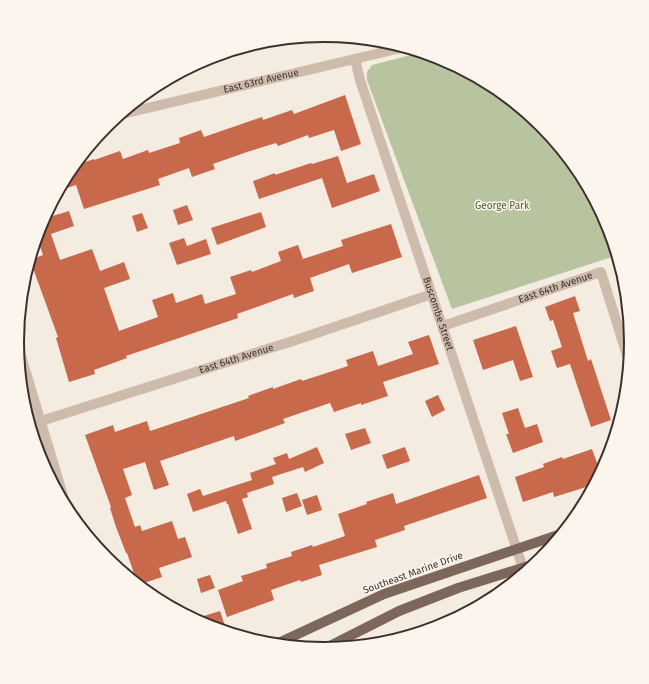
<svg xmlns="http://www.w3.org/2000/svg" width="649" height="684" font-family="'Fira Sans',sans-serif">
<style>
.green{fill:#b8c4a0}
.building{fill:#c8694b}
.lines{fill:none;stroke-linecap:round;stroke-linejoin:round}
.minor{stroke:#cdbbac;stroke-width:10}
.major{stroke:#7d675c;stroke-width:10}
.labels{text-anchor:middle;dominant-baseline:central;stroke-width:3;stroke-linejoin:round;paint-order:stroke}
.street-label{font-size:10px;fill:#3b302b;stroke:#fbf5ee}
.park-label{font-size:10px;fill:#4a5a2e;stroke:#fbf5ee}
.rim{fill:none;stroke:#3b302b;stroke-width:2}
</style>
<rect width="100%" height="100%" fill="#f4ebe1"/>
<polygon class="green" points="423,52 442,58 496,86 542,125 580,171 609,225 618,255 452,309 367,80 367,72 372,65"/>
<g class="building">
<polygon points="345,95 361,144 341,151 334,130 309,138 308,135 278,146 276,143 247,152 213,164 215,169 192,177 189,168 158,179 160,185 84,209 76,185 58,191 69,171 73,166 94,159 94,160 120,151 123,159 148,150 149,153 180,143 179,138 201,130 204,137 262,117 263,120 292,110 294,114"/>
<polygon points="338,156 347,183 374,174 380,191 332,208 322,178 259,199 253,181 275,173 275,175 311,163 312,164"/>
<polygon points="187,205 193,220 178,225 173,210"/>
<polygon points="69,211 74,226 51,234 60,260 92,249 100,271 124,262 130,279 104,288 119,331 158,317 152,300 173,293 176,303 202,294 205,304 236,294 230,277 251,270 252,272 281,261 278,252 298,245 303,259 343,246 341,240 391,224 402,257 352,273 349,264 310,278 314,291 294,298 293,294 237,314 238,318 126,356 127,358 94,370 95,374 69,382 56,338 58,337 30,260 43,255 37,238 36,238 40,224 45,216 46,218"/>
<polygon points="261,212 266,227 217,245 211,228"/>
<polygon points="142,213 148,228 137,232 132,216"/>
<polygon points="184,238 187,246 206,239 211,254 177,265 169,243"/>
<polygon points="575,296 580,311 573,313 588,361 591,359 611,420 591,427 570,364 557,368 551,351 562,347 553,320 550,321 545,307"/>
<polygon points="516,326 533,377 520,381 513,360 483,370 473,340"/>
<polygon points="429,335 439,364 383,382 388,396 361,405 361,403 334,412 330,403 283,419 285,423 235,441 234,436 160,461 169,485 154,490 145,462 123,469 132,495 125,498 135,527 140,525 142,531 172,521 178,539 185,537 192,557 159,568 162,577 138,585 127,553 126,553 116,527 110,508 111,507 85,435 113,425 115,432 147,421 150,431 249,398 248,396 273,387 273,389 301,379 302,381 348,366 346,360 373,351 378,366 413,354 408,342"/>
<polygon points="438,395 445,410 432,417 425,401"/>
<polygon points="518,408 525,428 537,424 543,442 513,453 506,434 509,434 502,413"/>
<polygon points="365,428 371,443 351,450 345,434"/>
<polygon points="317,447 324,463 305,472 303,467 272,477 274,484 247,493 248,497 242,499 252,529 238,534 228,504 227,504 226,501 193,512 187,494 200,489 203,496 252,480 250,473 276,464 273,458 287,453 289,459"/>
<polygon points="405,447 410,461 387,469 382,455"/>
<polygon points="592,449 601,474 596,484 554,497 553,492 523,502 515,477 544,467 543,464 562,457 563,459"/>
<polygon points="479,475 487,498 404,526 405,530 375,540 377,547 319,565 322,575 301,582 300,580 271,590 274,600 227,617 218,590 243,581 241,576 267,568 266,564 292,556 291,552 312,545 313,547 345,536 338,514 367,504 366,502 393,493 396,504"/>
<polygon points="297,493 302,506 286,512 282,498"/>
<polygon points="317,495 322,510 307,515 302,500"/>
<polygon points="210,575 215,588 201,593 197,579"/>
<polygon points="220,611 227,632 207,626 194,619"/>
</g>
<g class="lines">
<g class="minor">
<path id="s1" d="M 355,59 L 360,80 L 523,568"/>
<path id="s2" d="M 118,115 L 405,47"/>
<path id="s3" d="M 443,326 L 601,272 L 630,365"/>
<polyline points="17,343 68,512"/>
<path id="s4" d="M 41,421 L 296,340 L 432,294"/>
</g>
<g class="major">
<polyline points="274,645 384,594 564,533"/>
<polyline points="324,649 399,611 458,588 538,563"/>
</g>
</g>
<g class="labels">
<g class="street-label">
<text stroke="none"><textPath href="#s2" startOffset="147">East 63rd Avenue</textPath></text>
<text stroke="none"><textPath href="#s3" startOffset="119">East 64th Avenue</textPath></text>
<text stroke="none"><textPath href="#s1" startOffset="268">Buscombe Street</textPath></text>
<text stroke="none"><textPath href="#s4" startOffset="205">East 64th Avenue</textPath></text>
<text transform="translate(413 573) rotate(-20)">Southeast Marine Drive</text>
</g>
<g class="park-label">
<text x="502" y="206">George Park</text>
</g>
</g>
<path d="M0 0H649V684H0ZM24 342a300 300 0 1 1 600 0a300 300 0 1 1-600 0Z" fill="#fbf5ee" fill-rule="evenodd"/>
<path class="rim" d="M24 342a300 300 0 1 1 600 0a300 300 0 1 1-600 0Z"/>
</svg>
